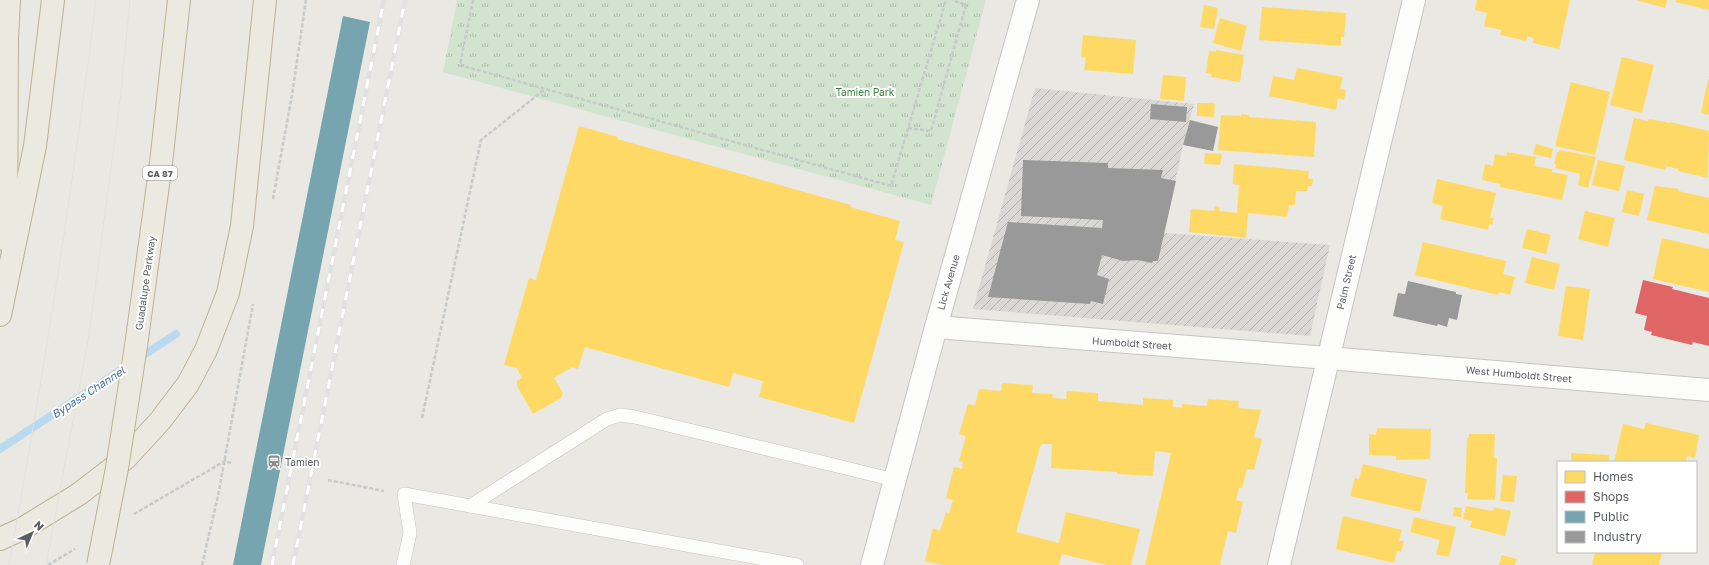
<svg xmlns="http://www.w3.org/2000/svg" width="1709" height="565" font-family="'Golos Text',sans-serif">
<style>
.industrial{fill:url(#industrial-furrows)}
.park{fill:url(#park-tufts)}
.homes{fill:#ffd966}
.shops{fill:#e06666}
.public{fill:#76a5af}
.industry{fill:#999}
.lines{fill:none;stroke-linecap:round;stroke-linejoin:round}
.stream{stroke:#bad9f0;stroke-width:8}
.lane-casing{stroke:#c5c5c5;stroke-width:14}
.street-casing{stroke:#c5c5c5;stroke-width:24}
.secondary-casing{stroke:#c5c5c5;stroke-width:24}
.highway-casing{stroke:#bcb094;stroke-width:24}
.path{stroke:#c6cac8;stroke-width:2.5;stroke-dasharray:4 2;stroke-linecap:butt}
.lane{stroke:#fcfcfb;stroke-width:13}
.street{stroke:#fcfcfb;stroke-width:22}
.secondary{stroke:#fcfcfb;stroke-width:22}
.highway{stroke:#eceae0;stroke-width:22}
.tram{stroke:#e1e1e0;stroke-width:1}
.rail-casing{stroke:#e1e1e0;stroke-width:4.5}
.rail{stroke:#fff;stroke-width:3;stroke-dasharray:9;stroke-linecap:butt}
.highway-bridge-casing{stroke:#bcb094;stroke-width:24;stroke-linecap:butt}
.highway-bridge{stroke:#eceae0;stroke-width:22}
.labels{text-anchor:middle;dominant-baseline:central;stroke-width:4;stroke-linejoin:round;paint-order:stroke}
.shield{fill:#fff;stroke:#8b8d90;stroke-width:1}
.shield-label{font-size:9px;font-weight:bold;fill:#595c60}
.park-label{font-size:10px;fill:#3c7d3f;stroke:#fff}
.street-label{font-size:10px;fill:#595c60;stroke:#fff}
.poi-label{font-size:10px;fill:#595c60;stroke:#fff;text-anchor:start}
.water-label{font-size:11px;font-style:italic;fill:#4674a6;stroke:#fff}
</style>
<defs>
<pattern id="industrial-furrows" width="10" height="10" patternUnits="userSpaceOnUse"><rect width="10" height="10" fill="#dad8d4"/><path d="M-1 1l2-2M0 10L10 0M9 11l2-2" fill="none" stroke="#b4b2af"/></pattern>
<pattern id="park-tufts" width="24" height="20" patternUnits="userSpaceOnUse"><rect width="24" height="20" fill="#d2e4cf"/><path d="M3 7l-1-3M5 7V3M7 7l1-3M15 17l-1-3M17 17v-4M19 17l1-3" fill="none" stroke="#adbcab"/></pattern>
</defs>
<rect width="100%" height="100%" fill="#e9e8e3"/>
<polygon class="industrial" points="1035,88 1194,104 1183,145 1164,233 1330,245 1310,336 973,309"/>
<polygon class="park" points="457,0 986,0 931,205 443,72"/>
<g class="homes">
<polygon points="1477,0 1570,0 1559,49 1533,43 1534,38 1527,36 1526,41 1500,35 1501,30 1484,26 1487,13 1475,10"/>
<polygon points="1636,0 1667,0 1665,8"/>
<polygon points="1676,0 1709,0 1709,10 1675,2"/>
<polygon points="1204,5 1218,8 1214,29 1200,27"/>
<polygon points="1262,7 1346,13 1344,37 1341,37 1341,46 1259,40"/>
<polygon points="1220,18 1247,26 1241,51 1213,43"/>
<polygon points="1083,35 1136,40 1133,74 1084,70 1086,58 1081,57"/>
<polygon points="1216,50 1244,55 1240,82 1211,77 1212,74 1206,73 1209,51 1216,52"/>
<polygon points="1622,57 1654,65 1642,113 1610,105"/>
<polygon points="1297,68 1343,77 1340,89 1346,90 1344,100 1338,98 1336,110 1269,96 1273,76 1294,80"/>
<polygon points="1163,75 1186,77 1184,101 1160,99"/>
<polygon points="1708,79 1709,79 1709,115 1701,113"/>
<polygon points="1571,82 1610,92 1595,155 1555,146"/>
<polygon points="1197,103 1215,103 1214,117 1197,116"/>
<polygon points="1241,114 1249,115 1249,117 1316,122 1314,157 1218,150 1221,115 1241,116"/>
<polygon points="1634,118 1648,121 1649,119 1670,123 1670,122 1709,131 1708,178 1678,171 1678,169 1666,166 1665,170 1624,160"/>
<polygon points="579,126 618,137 617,139 851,205 850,207 900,221 895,240 904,242 854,423 759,397 763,381 733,373 729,387 585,347 578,369 572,367 554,378 563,393 561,398 533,414 517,386 517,381 522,378 517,368 504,365 529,278 536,280"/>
<polygon points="1536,144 1553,149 1551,158 1533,154"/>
<polygon points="1559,150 1596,157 1588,188 1578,185 1580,174 1555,168 1556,165 1554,164 1557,152 1559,152"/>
<polygon points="1507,152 1536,157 1534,166 1552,169 1552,172 1568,175 1562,200 1500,187 1500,184 1482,180 1485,164 1493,166 1495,154 1506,156"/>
<polygon points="1205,153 1222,154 1220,165 1204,164"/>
<polygon points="1598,160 1625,166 1619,191 1592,185"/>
<polygon points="1234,164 1309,171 1308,178 1313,179 1312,186 1308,186 1307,191 1296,191 1295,205 1289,205 1287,217 1248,213 1246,238 1189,232 1191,209 1214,211 1215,206 1220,207 1219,211 1237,213 1239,185 1233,184"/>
<polygon points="1437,179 1496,193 1490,218 1494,218 1492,225 1489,224 1488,230 1440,219 1443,206 1432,203"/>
<polygon points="1655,186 1679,189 1678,191 1709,198 1709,234 1647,220"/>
<polygon points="1627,190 1644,194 1639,216 1622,212"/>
<polygon points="1585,211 1615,218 1608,247 1578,239"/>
<polygon points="1527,229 1551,235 1546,254 1522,248"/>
<polygon points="1662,238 1709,249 1709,292 1653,279"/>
<polygon points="1423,242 1506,261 1503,274 1515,277 1510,295 1499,292 1498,295 1415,275"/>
<polygon points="1532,257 1560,264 1554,290 1525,283"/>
<polygon points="1566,286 1590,289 1583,340 1558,336"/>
<polygon points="1002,383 1033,385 1032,393 1053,394 1052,398 1066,399 1067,391 1098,393 1098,401 1143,405 1143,398 1173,400 1173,407 1182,408 1182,404 1207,406 1208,399 1239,401 1238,408 1261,410 1254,437 1262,439 1254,470 1247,469 1242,488 1239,488 1236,500 1243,502 1236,533 1228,531 1220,565 1145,565 1171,453 1155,451 1153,476 1117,474 1117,472 1051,468 1052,444 1041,444 1016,532 1059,543 1066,512 1140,529 1131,565 1107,565 1062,554 1059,565 941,565 925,561 933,528 940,531 946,512 949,514 953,500 946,498 954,467 962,469 963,462 959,461 966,436 959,434 968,404 975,405 979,389 1001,391"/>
<polygon points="1646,423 1699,435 1695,458 1687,456 1686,462 1614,462 1623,424 1644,429"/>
<polygon points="1377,428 1431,429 1430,459 1396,460 1396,456 1369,455 1369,434 1376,435"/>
<polygon points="1469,434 1495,434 1494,458 1497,458 1495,500 1467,499 1468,493 1465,493 1467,438 1469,438"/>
<polygon points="1571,453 1609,455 1609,462 1571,462"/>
<polygon points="1363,464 1427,479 1420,512 1350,496 1355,478 1359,479"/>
<polygon points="1503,475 1517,476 1514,502 1500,501"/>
<polygon points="1466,506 1493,511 1494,507 1511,511 1505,536 1470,527 1472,521 1463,519"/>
<polygon points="1454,507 1462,508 1461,517 1453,516"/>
<polygon points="1343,516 1402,530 1399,541 1404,541 1401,552 1397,551 1394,563 1336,549"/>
<polygon points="1414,517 1456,527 1449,557 1436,554 1440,540 1410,532"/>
<polygon points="1595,552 1662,552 1659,565 1592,565"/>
<polygon points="1502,555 1517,559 1515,565 1499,565"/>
</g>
<polygon class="shops" points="1643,280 1673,287 1672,289 1709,298 1709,346 1693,342 1692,345 1651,335 1652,332 1644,330 1647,316 1635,313"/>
<polygon class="public" points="343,16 370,22 261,565 233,565"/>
<g class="industry">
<polygon points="1151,104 1187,107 1186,122 1150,119"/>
<polygon points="1190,120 1218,127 1213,151 1183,145"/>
<polygon points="1023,160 1108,163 1108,168 1163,170 1161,178 1176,181 1158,261 1153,261 1152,263 1138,260 1123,261 1102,255 1097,275 1109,279 1103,304 1091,301 1090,304 988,297 1008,222 1102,228 1103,220 1021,216"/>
<polygon points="1408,281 1456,292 1456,294 1462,295 1457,320 1449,318 1447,327 1438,324 1437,326 1393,316 1398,293 1405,294"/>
</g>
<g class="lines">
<polyline class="stream" points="0,449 176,334"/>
<g class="lane-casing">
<g id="lane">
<polyline points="470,506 607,419 620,415 635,417 895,480"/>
<polyline points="403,565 410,533 404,494 797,565"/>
</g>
</g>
<g class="street-casing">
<g id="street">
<polyline points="936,327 1328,358 1709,390"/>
<polyline points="1279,565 1414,0"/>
</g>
</g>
<g class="secondary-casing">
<polyline id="secondary" points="872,565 936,327 1028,0"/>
</g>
<g class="highway-casing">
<g id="highway">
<polyline points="6,240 7,38 9,0"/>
<polyline points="0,315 35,146 53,0"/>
<polyline points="136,346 161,163 179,0"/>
<polyline points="0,539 22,529 79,494 126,458 160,421 188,384 206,350 228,293 242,226 265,0"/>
</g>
</g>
<g class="path">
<polyline points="473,0 460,65 891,186 946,0"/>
<polyline points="908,128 931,131 966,5 952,0"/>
<polyline points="273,199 292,95 306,0"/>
<polyline points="422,418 481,140 545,89"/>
<polyline points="328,480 384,491"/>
<polyline points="134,514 225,461 231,463"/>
<polyline points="48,565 75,549"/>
<polyline points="202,565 218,496 253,304"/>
</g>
<use href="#lane" class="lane"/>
<use href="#street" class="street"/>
<use href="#secondary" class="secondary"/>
<use href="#highway" class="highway"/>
<g class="tram">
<path d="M 9,565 C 43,377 73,189 96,0"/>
<polyline points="46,565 89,335 121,92 130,0"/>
</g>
<g class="rail-casing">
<g id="rail">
<polyline points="272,565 384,0"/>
<polyline points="293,565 405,0"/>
</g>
</g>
<use href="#rail" class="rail"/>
<g class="highway-bridge-casing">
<polyline id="highway-bridge" points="98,565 117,468 136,346"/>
</g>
<use href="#highway-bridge" class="highway-bridge"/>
</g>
<defs>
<g id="station-bare" transform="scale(1.08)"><path d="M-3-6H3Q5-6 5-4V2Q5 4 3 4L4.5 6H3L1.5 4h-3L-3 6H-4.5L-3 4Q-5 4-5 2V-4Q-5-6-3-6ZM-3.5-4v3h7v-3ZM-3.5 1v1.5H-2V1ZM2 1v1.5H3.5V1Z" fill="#8b8d8e" stroke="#fff" stroke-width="2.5" paint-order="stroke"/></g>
</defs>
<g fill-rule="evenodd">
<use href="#station-bare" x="274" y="462"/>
</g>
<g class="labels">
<rect class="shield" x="143" y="166" width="34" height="14" rx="3"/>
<g class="shield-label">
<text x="160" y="173">CA 87</text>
</g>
<g class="park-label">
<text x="865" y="92">Tamien Park</text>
</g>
<g class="street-label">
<text transform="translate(948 282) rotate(-74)">Lick Avenue</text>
<text transform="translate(1346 282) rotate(-77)">Palm Street</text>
<text transform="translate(145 283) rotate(-82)">Guadalupe Parkway</text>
<text transform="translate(1132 343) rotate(4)">Humboldt Street</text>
<text transform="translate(1519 374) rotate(5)">West Humboldt Street</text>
</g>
<g class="poi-label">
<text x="285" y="462">Tamien</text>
</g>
<g class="water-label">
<text transform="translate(88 392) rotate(-33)">Bypass Channel</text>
</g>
</g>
<rect x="1557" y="461" width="140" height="92" fill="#ffffff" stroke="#bdbebf"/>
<rect x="1565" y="471" width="20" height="12" fill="#ffd966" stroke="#bdbebf"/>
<text x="1593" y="481" font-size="12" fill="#595c60">Homes</text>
<rect x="1565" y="491" width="20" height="12" fill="#e06666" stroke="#bdbebf"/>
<text x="1593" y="501" font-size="12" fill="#595c60">Shops</text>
<rect x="1565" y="511" width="20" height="12" fill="#76a5af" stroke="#bdbebf"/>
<text x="1593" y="521" font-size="12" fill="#595c60">Public</text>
<rect x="1565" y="531" width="20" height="12" fill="#999999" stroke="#bdbebf"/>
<text x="1593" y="541" font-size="12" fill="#595c60">Industry</text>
<g transform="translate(32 533) rotate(44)" stroke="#ffffff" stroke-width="3" paint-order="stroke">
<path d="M0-3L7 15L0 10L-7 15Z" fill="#595c60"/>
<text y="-6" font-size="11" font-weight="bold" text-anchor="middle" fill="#595c60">N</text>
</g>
</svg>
